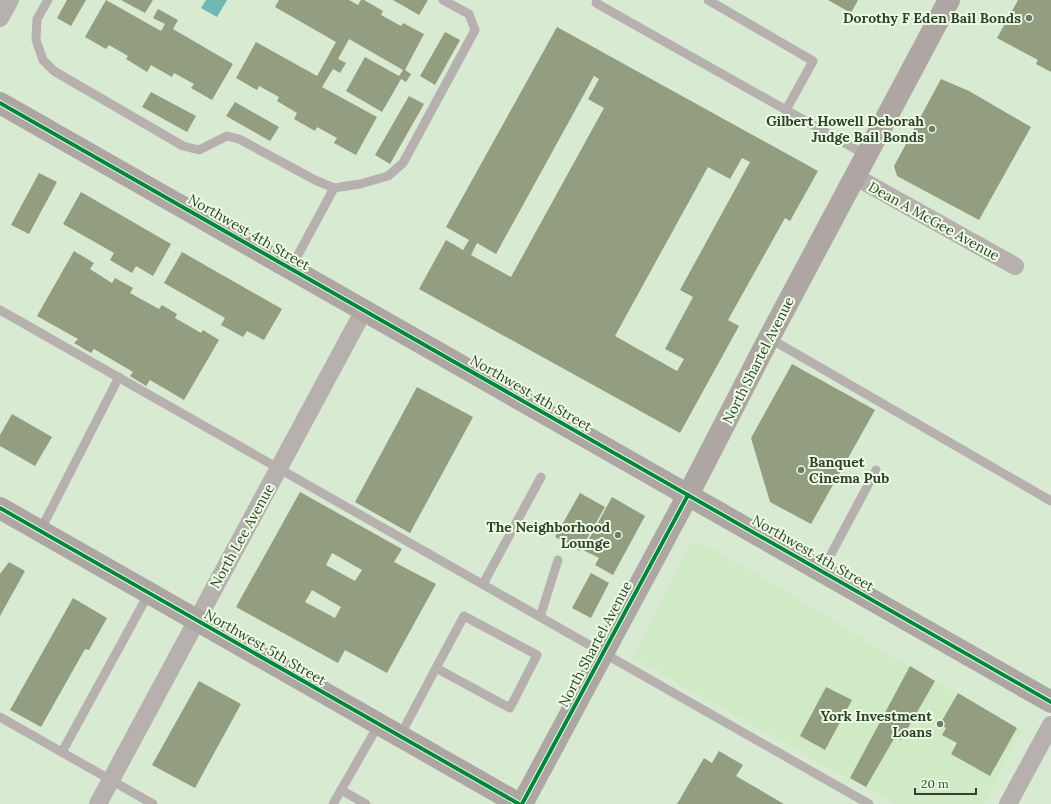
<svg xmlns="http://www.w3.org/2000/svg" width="1051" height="804" font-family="Lora,serif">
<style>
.built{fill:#cfeac5}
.water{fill:#6fb8b2}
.building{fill:#939d80;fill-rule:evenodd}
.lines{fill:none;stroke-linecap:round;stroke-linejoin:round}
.lane{stroke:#b6b1ae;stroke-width:9}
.street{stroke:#b6b1ae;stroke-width:18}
.secondary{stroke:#ada6a3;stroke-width:22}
.cycleway-casing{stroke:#ebfde3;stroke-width:6}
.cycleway{stroke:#00873e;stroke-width:4}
.poi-dot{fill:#6e7c68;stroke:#ebfde3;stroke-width:1.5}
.labels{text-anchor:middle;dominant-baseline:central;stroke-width:4;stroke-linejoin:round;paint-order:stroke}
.poi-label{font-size:14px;font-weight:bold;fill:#34402f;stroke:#ebfde3;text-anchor:end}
.street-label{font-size:14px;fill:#34402f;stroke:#ebfde3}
</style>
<rect width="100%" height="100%" fill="#d9ead3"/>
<polygon class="built" points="691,544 704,544 738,562 884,652 1022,730 984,804 896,804 825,766 633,658"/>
<polygon class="water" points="206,0 227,0 217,17 201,8"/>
<g class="building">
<polygon points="67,0 86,0 71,26 57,18"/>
<polygon points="106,0 161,31 165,24 153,18 158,9 178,20 173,29 233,64 212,100 191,88 194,84 174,73 172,77 151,65 147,72 126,59 128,56 109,45 106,49 85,37"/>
<polygon points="121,0 153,0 145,13"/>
<polygon points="279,0 349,0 358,5 361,0 364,0 383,11 381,15 401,26 403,23 424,34 405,70 411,74 406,82 401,79 382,112 346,91 365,57 399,76 403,70 349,39 338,59 346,63 340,73 333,69 322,87 377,117 356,155 334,143 337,138 317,127 315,131 294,119 297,113 277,101 279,97 259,86 257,90 236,78 256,42 317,76 336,42 275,7"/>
<polygon points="393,0 428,0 419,15"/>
<polygon points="828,0 858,0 851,13"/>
<polygon points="1018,0 1051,0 1051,72 1036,64 1038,60 997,38"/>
<path d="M 557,27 L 818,171 L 790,221 L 785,218 L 728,320 L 739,326 L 680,433 L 419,289 L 446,240 L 463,250 L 469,240 L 446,227 ZM 594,76 L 599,79 L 588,99 L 604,108 L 511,277 L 471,255 L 477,243 L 496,254 ZM 742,158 L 750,162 L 680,290 L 693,297 L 665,349 L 684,359 L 677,371 L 615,336 L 708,167 L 730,179 Z"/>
<polygon points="445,32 460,40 435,85 420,76"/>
<polygon points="941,79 969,91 1031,127 979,220 897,176 894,166"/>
<polygon points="151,92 196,116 187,132 142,107"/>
<polygon points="409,96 424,104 390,164 375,155"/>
<polygon points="235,102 279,127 270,141 226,116"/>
<polygon points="39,173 57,182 29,234 11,225"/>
<polygon points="81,192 171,244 153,276 136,266 132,273 110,260 114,253 63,224"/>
<polygon points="74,251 94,263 90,269 112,283 115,278 133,288 130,293 159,309 162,305 177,314 175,318 201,333 203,330 219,340 184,400 150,380 146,386 130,376 133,372 94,349 91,353 74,343 78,339 37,316"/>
<polygon points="182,252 282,309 264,340 247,331 243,337 221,325 225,318 164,283"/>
<polygon points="792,364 875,410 811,524 770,502 751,438"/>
<polygon points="417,387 473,417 410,533 355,502"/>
<polygon points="12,414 52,437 35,466 0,446 0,435"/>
<path d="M 300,492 L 402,549 L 394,562 L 436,584 L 387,673 L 345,650 L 338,663 L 236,607 ZM 332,553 L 362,570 L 355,581 L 326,565 ZM 312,590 L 341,607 L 335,618 L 305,602 Z"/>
<polygon points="580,493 605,507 580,551 555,537"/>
<polygon points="612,497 645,516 613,575 595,565 599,558 583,550"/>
<polygon points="9,562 25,571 0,616 0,574"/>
<polygon points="591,573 609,583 591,618 572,608"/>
<polygon points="73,598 107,618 89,650 85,649 41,727 10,710"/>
<polygon points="910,666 935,681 901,740 895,737 866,787 850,778"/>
<polygon points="199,681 241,704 195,788 152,765"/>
<polygon points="826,687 852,700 825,750 800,736"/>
<polygon points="958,693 1017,728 990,776 951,754 957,743 942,735 946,728 940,724"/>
<polygon points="719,751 743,765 736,776 784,804 677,804 704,758 712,763"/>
</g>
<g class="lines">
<g class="lane">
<polyline points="48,0 37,19 36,40 43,60 54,71 183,146 199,150 227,136 239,139 315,180 334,188"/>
<polyline points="597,0 596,3 866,155"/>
<polyline points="708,0 813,61 786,110"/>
<polyline points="291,268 334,188 360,184 388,176 403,163 475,30 469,14 443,0"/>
<polyline points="0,310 869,804"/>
<polyline points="769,338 1051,501"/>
<polyline points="40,531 119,377"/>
<polyline points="822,571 876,470"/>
<polyline points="483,584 541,477"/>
<polyline points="540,617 558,560"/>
<polyline points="0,717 153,804"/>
<polyline points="400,736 436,668 510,708 537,655 464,616 436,668"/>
<polyline points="62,752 149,593"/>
<polyline points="341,790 366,804"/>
<polyline points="333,804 379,724"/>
</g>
<g class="street">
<polyline points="0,18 10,0"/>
<polyline points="854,176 1015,266"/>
<polyline points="98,804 364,310"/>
<polyline points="1008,804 1051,725"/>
</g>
<g class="secondary">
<polyline points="0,103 1051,702"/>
<polyline points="0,508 519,804"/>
<polyline points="522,804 688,495 769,338 949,0"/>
</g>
<g class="cycleway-casing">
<g id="cycleway">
<polyline points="0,103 1051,702"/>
<polyline points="0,508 519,804"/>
<polyline points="522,804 688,495"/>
</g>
</g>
<use href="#cycleway" class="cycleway"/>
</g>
<g class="poi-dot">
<circle cx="1029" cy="18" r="4"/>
<circle cx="932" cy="129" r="4"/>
<circle cx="801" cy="470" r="4"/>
<circle cx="618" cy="535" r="4"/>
<circle cx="940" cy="724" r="4"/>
</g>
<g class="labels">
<g class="poi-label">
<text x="1021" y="18">Dorothy F Eden Bail Bonds</text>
<text x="924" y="121">Gilbert Howell Deborah<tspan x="924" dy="16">Judge Bail Bonds</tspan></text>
<text x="809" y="462" text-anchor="start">Banquet<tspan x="809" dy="16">Cinema Pub</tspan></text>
<text x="610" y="527">The Neighborhood<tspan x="610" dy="16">Lounge</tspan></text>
<text x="932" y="716">York Investment<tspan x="932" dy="16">Loans</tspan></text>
</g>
<g class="street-label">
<text transform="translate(934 221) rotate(29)">Dean A McGee Avenue</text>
<text transform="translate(249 232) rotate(30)">Northwest 4th Street</text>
<text transform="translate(758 360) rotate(-63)">North Shartel Avenue</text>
<text transform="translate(531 393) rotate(30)">Northwest 4th Street</text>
<text transform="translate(242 536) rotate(-61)">North Lee Avenue</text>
<text transform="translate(813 553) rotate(30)">Northwest 4th Street</text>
<text transform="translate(595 644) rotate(-62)">North Shartel Avenue</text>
<text transform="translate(265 647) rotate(30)">Northwest 5th Street</text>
</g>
</g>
<path d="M915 788v6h61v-6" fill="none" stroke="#34402f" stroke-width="2"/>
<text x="921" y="788" font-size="12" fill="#34402f" stroke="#ebfde3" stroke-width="3" paint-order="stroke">20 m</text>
</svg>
